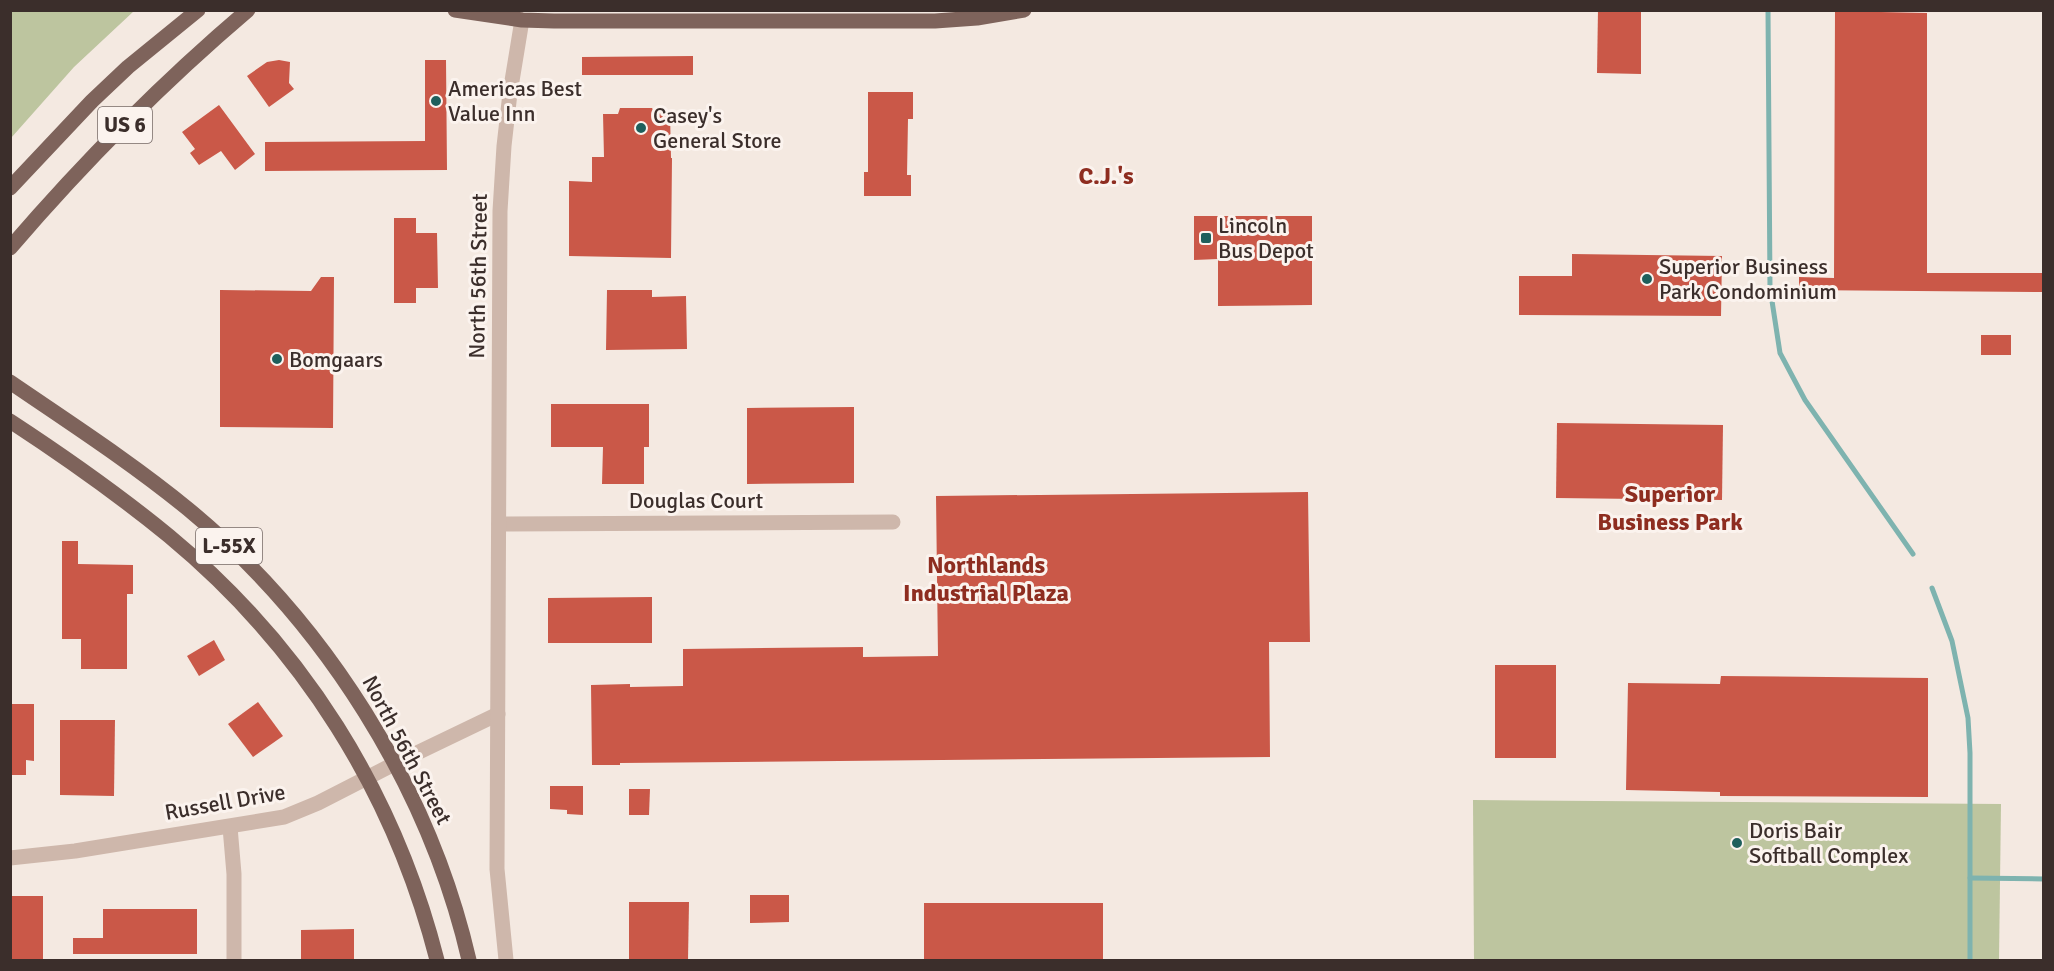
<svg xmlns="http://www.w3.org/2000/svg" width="2054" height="971" font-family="Signika,sans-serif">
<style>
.green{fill:#bdc59f}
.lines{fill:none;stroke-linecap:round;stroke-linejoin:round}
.stream{stroke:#7eb3af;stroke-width:5}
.building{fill:#ca5848}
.street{stroke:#ceb7ab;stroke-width:15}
.primary{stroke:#7e635b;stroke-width:15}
.poi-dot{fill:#1e5f5c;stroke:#fbf3ee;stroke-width:2}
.labels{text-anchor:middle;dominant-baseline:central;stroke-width:6;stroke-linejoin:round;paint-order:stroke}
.shield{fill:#fbf3ee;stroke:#756966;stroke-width:1.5}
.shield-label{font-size:21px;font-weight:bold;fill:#3b2e2b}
.poi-label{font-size:22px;fill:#3b2e2b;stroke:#fbf3ee;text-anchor:start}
.street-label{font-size:22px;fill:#3b2e2b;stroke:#fbf3ee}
.neighbourhood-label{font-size:24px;font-weight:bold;fill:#8e2d20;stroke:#fbf3ee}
</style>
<rect width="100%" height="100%" fill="#f4e9e1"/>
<g class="green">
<polygon points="11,10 134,11 74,67 11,138"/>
<polygon points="1473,800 2001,804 1999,960 1474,960"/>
</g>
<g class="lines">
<g class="stream">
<polyline points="1768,10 1770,288 1780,353 1805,400 1913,554"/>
<polyline points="1932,588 1952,641 1968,718 1970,753 1970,960"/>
<polyline points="1970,878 2044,879"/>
</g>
</g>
<g class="building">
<polygon points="1598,10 1641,10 1641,74 1597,73"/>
<polygon points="1835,11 1927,13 1927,273 2043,273 2043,292 1799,290 1799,277 1834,278"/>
<polygon points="693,56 693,75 582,75 582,57"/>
<polygon points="279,60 290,62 289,83 294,89 269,107 247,76 267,62"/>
<polygon points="425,60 446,60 447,170 265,171 265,142 425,141"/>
<polygon points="868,92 913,92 913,119 908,119 907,175 911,175 911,196 864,196 864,172 868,172"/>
<polygon points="219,105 255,154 235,170 221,151 199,165 190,153 195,149 182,132"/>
<polygon points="620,108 652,108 655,113 670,113 671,158 672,158 671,258 569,256 569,181 592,182 592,157 604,157 603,114 618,114"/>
<polygon points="1194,216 1312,216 1312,305 1218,306 1218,259 1194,260"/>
<polygon points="394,218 416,218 416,233 437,233 438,288 416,288 416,303 394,303"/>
<polygon points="1572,254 1722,256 1721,316 1519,315 1519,276 1572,276"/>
<polygon points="321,277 334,277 333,428 220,427 220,290 311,291"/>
<polygon points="607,290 652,290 652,297 686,296 687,349 606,350"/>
<rect x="1981" y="335" width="30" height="20"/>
<polygon points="551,404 649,404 649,447 644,447 644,484 602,484 603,447 551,447"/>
<polygon points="854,407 854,483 747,484 747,408"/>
<polygon points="1557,423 1723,425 1722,500 1556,498"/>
<polygon points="1308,492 1310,642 1269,642 1270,757 620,763 620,765 592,765 591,685 630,684 630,687 683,686 683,649 863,647 863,657 938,656 936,496"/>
<polygon points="62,541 78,541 78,564 133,565 133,594 127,594 127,669 81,669 81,639 62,639"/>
<polygon points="652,597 652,643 548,643 548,598"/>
<polygon points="214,640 225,660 199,676 187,656"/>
<rect x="1495" y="665" width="61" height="93"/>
<polygon points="1721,676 1928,678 1928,797 1720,796 1720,792 1626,790 1628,683 1720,684"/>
<polygon points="258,702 283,736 253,757 228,724"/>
<polygon points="10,704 34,704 34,761 26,760 26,775 11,775"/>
<polygon points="60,720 115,720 114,796 60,795"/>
<polygon points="550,786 583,786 583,815 567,814 567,810 550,809"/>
<polygon points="629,789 650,789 649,815 629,815"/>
<polygon points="750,895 789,895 789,922 750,923"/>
<rect x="10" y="896" width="33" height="64"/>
<polygon points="629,902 689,902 688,960 629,960"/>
<rect x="924" y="903" width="179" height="57"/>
<polygon points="103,909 197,909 197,954 73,954 73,938 103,938"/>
<polygon points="354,929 354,960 301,960 301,930"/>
</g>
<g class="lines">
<g class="street">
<polyline points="499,524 893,522"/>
<polyline points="230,827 234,874 234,960"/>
<polyline points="10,858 75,851 284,817 318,803 394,764 498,714"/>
<polyline points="506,960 497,869 500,211 504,146 510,93 522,20"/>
</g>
<g class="primary">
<polyline points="455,10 522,20 554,21 935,21 977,18 1024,10"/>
<polyline points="10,188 92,101 128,67 198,10"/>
<path d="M 10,248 C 83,163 162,83 248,10"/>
<path d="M 10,382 C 70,423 132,463 188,509 C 325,622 429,787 469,960"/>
<path d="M 10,421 C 65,457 119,495 169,536 C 303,647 394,792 437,960"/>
</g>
</g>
<g class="poi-dot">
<circle cx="436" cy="101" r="6"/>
<circle cx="641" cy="128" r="6"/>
<rect x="1200" y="232" width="12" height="12" rx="3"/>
<circle cx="1647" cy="279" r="6"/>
<circle cx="277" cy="359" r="6"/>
<circle cx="1737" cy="843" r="6"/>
</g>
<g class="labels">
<g class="shield">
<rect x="98" y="107" width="54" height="36" rx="4.5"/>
<rect x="196" y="528" width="66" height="36" rx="4.5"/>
</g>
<g class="shield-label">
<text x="125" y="125">US 6</text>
<text x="229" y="546">L-55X</text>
</g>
<g class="poi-label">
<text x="448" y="88">Americas Best<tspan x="448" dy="25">Value Inn</tspan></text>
<text x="653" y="115">Casey's<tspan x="653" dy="25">General Store</tspan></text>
<text x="1218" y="225">Lincoln<tspan x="1218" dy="25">Bus Depot</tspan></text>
<text x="1659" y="266">Superior Business<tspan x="1659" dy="25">Park Condominium</tspan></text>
<text x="289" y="359">Bomgaars</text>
<text x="1749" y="830">Doris Bair<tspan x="1749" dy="25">Softball Complex</tspan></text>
</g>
<g class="street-label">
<text transform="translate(478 276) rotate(-89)">North 56th Street</text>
<text x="696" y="500">Douglas Court</text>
<text transform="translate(407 750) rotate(62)">North 56th Street</text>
<text transform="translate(225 802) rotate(-10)">Russell Drive</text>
</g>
<g class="neighbourhood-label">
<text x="1106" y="176">C.J.'s</text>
<text x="1670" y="494">Superior<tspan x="1670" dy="28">Business Park</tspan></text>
<text x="986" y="565">Northlands<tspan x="986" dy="28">Industrial Plaza</tspan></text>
</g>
</g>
<rect width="2054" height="971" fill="none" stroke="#3b2e2b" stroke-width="24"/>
</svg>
